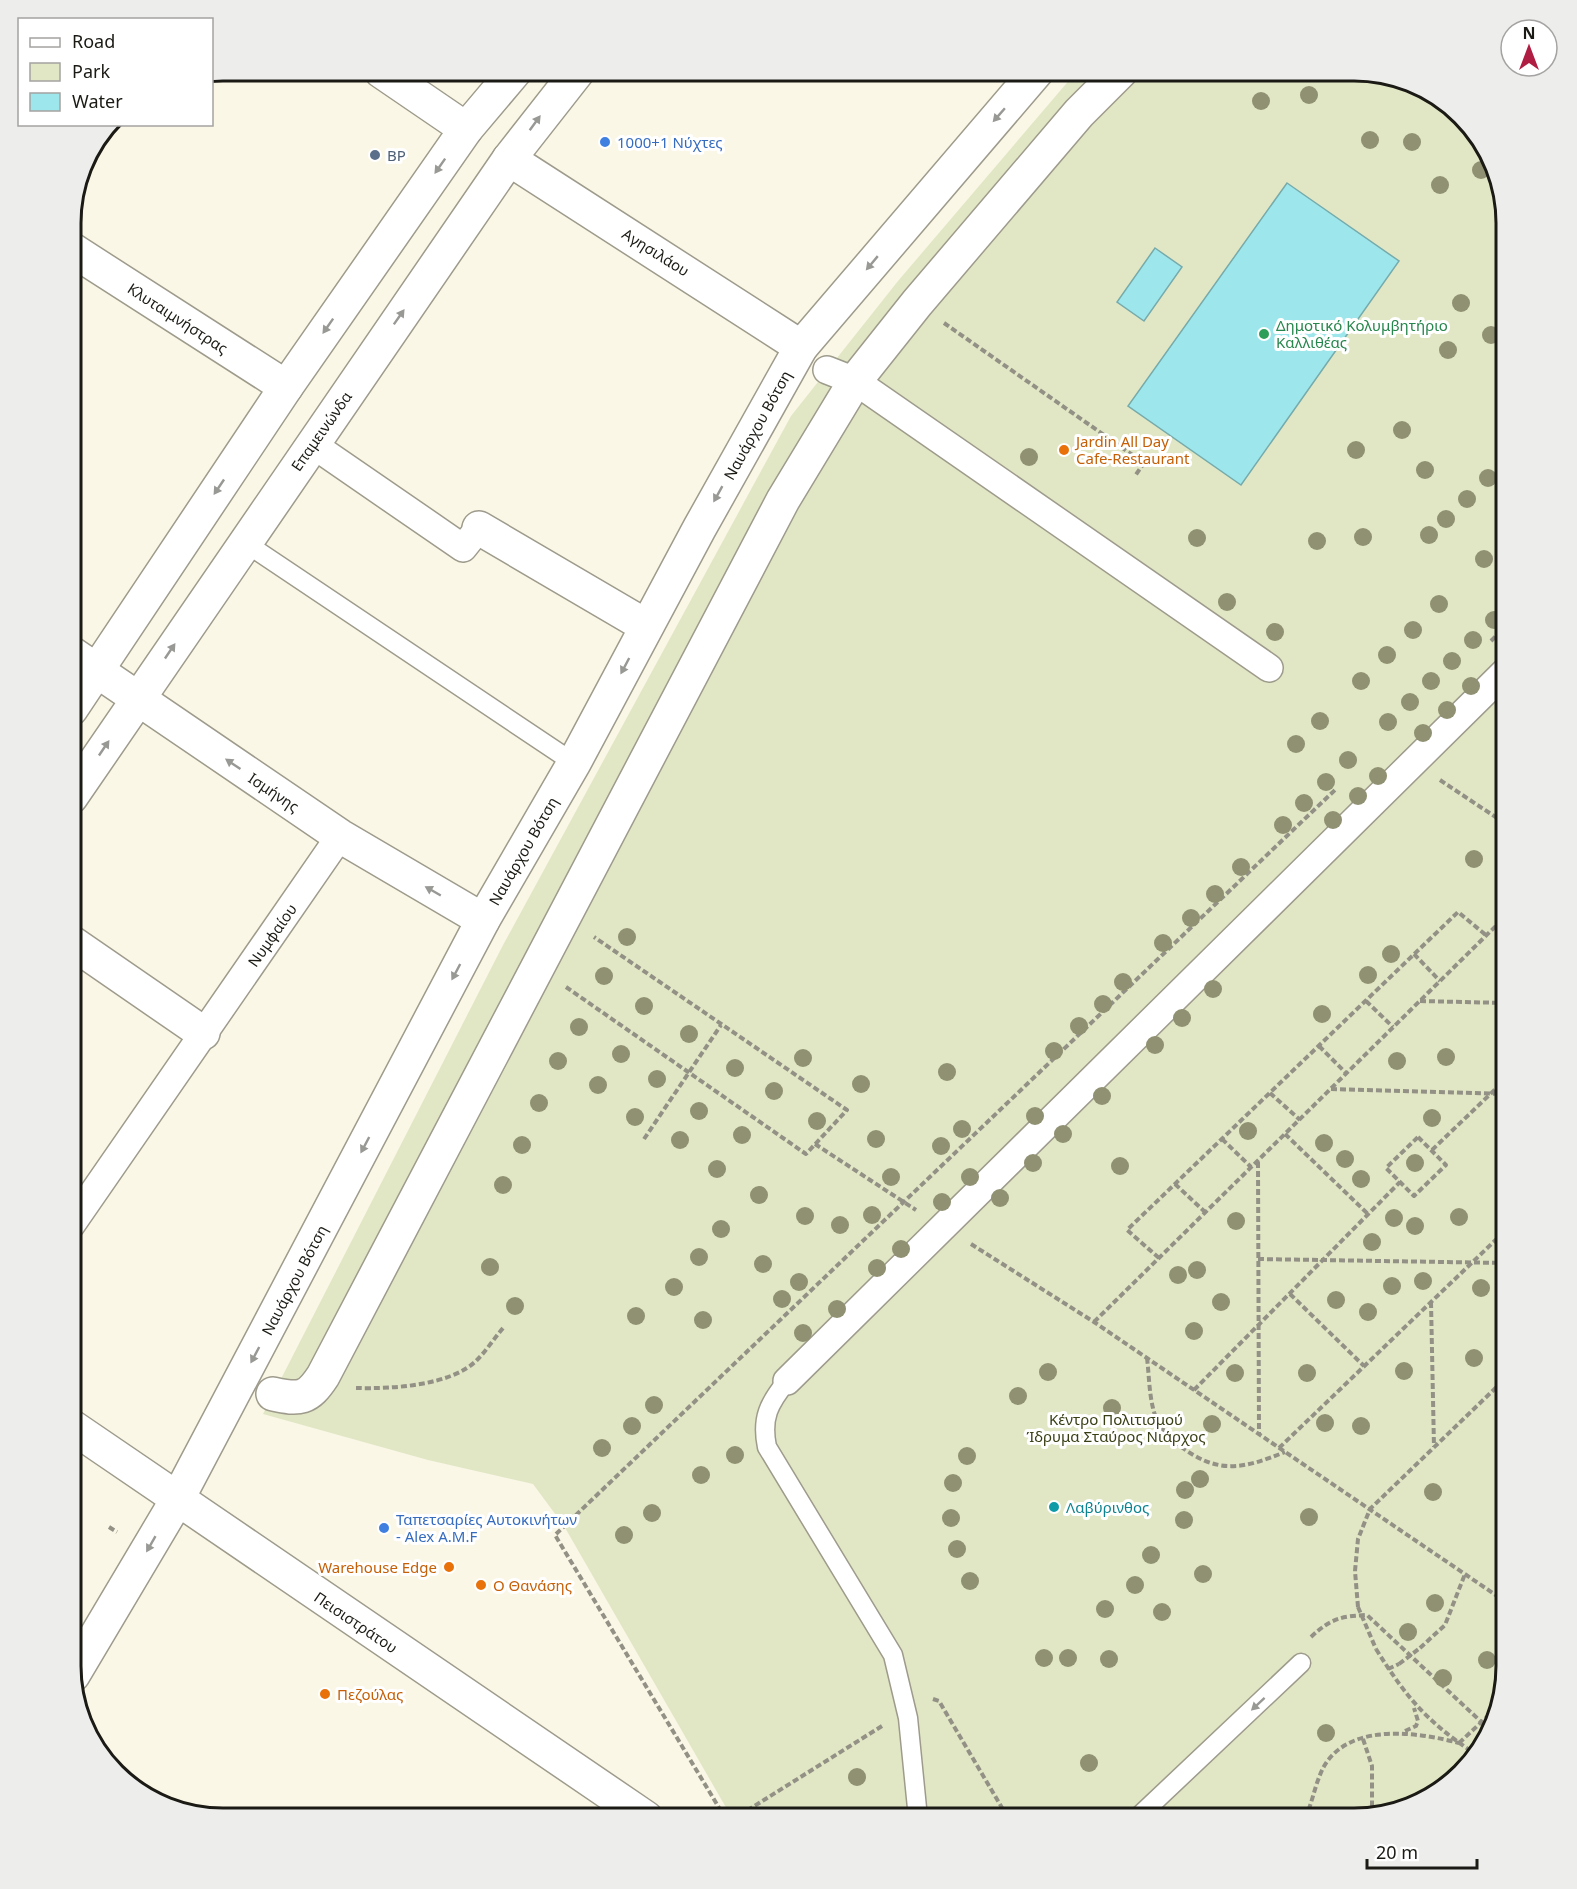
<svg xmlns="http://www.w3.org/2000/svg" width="1577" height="1889" font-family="'Noto Sans',sans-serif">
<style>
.green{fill:#e1e7c5}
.water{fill:#9de7ec;stroke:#76aaab;stroke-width:1.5}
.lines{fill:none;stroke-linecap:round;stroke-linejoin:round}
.service-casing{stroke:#9e9b8c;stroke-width:21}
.pedestrian-casing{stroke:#9e9b8c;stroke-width:30}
.minor-casing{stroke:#9e9b8c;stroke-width:36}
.secondary-casing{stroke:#9e9b8c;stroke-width:36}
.path{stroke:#939185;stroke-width:4;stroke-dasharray:6 3;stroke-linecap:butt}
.service{stroke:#fff;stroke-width:18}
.pedestrian{stroke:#fff;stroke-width:27}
.minor{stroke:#fff;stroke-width:33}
.secondary{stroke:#fff;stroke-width:33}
.path-bridge{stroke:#939185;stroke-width:4;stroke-dasharray:6 3;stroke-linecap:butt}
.tree{fill:#909172}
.oneway{fill:#989895}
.shop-dot{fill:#3f7fe0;stroke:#fff;stroke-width:2}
.service-dot{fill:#5c6f8a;stroke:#fff;stroke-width:2}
.leisure-dot{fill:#2e9e5b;stroke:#fff;stroke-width:2}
.food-dot{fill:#e8710a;stroke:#fff;stroke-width:2}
.culture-dot{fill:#0f9aa8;stroke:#fff;stroke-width:2}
.labels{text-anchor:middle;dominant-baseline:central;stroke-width:6;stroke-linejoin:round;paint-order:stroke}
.shop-label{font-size:15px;fill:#366cbe;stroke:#fff;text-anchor:start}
.service-label{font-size:15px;fill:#4e5e75;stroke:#fff;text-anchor:start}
.street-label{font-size:15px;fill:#1b1a14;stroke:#fff}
.leisure-label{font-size:15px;fill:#27864d;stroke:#fff;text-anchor:start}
.food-label{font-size:15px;fill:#c56008;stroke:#fff;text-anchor:start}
.park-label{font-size:15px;fill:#393e14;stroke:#fff}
.culture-label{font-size:15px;fill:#0d838f;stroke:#fff;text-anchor:start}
.rim{fill:none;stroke:#1b1a14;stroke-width:3}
</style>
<rect width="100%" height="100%" fill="#faf7e6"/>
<polygon class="green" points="1077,71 1364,71 1430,91 1481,138 1506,222 1506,1667 1491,1734 1439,1793 1355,1818 732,1818 564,1526 533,1484 428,1460 263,1414 502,947 791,416 898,281"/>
<g class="water">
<polygon points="1287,183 1399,261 1241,485 1128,406"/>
<polygon points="1155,248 1182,267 1144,321 1117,302"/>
</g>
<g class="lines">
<g class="service-casing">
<g id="service">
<polyline points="244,542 574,763"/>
<path d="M 787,1381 C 769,1403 761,1418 767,1447 L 893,1655 L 908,1718 L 918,1818"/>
<polyline points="1137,1818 1301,1663"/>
</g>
</g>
<g class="pedestrian-casing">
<g id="pedestrian">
<polyline points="827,370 855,381 1269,668"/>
<polyline points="312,444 463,548 479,528"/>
<polyline points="71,1225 340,836"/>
<polyline points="787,1381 1506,671"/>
</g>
</g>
<g class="minor-casing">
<g id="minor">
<polyline points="381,71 466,129"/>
<polyline points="509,159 801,347"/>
<polyline points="71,249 286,387"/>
<polyline points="479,528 646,626"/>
<polyline points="71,653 340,836 483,920"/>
<polyline points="71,942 203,1033"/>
<path d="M 273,1394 C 300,1400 308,1399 323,1376 L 783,500 L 855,381 L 917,303 L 1079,113 L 1121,71"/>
<polyline points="71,1426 646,1818"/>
<polyline points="73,1675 177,1500 483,920 574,763 699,529 801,347 1037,71"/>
</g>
</g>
<g class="secondary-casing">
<g id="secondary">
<polyline points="71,709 286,387 466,129 515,71"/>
<polyline points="71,797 509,159 578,71"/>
</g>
</g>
<g class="path">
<polyline points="944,323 1144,463 1135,476"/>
<polyline points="1491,641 1506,626"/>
<polyline points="1440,780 1506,824"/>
<polyline points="1414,954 1440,981"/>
<polyline points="566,987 806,1154 847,1110 594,937"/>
<polyline points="1366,1001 1393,1027"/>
<polyline points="1420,1001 1506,1003"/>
<polyline points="1319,1046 1346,1073"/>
<polyline points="1331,1089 1506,1094"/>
<polyline points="1270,1093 1300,1120"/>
<polyline points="1285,1134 1369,1215"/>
<polygon points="1418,1137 1446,1165 1414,1196 1386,1168"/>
<polyline points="644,1139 721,1025"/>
<polyline points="1222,1139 1251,1167"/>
<polyline points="815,1144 916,1210"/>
<polyline points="1432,1150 1506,1079"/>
<polyline points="1258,1162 1259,1433"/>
<polyline points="1175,1184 1205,1212"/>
<polyline points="971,1244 1094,1322 1506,1602"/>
<polyline points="1159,1258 1127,1230 1458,912 1487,936"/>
<polyline points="1258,1259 1506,1263"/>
<polyline points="1290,1294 1364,1366"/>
<polyline points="1431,1302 1434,1447"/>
<polyline points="1094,1322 1506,916"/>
<path d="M 1147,1358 C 1149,1374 1149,1392 1153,1408 C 1156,1423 1167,1436 1179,1445 C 1217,1475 1243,1469 1285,1452"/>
<path d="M 356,1388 C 391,1389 451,1386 477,1360 C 487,1350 495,1337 504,1327"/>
<polyline points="1194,1390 1400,1182"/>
<polyline points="1279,1448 1506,1230"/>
<polyline points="109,1527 117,1532"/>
<polyline points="1358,1607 1355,1571 1358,1539 1370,1509 1506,1378"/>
<path d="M 1311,1637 C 1330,1619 1341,1616 1367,1615 L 1491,1731"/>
<polyline points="1420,1648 1445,1625 1465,1574"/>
<path d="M 1376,1649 C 1406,1697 1426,1721 1474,1753"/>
<polyline points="1388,1669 1399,1664"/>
<polyline points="933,1699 939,1701 1008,1818"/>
<polyline points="1488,1716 1497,1708"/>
<polyline points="882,1726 740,1815 724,1816 555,1535 1336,789"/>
<polyline points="1405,1731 1416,1726 1418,1721 1414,1708"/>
<polyline points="1363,1739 1372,1766 1372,1813"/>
<path d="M 1305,1818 C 1314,1800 1316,1775 1329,1759 C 1358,1723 1421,1733 1459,1743"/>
</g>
<use href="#service" class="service"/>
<use href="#pedestrian" class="pedestrian"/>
<use href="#minor" class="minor"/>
<use href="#secondary" class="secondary"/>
<g class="path-bridge">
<polyline points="1358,1607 1376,1649"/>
<polyline points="1399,1664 1420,1648"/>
<polyline points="1459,1743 1488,1716"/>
</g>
</g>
<g class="tree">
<circle cx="1309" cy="95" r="9"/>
<circle cx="1261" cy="101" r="9"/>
<circle cx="1370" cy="140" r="9"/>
<circle cx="1412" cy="142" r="9"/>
<circle cx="1481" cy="170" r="9"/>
<circle cx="1440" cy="185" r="9"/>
<circle cx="1461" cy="303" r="9"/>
<circle cx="1491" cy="335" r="9"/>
<circle cx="1448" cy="350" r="9"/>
<circle cx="1402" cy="430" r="9"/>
<circle cx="1356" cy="450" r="9"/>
<circle cx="1029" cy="457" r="9"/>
<circle cx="1425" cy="470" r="9"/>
<circle cx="1488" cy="478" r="9"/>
<circle cx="1467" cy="499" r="9"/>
<circle cx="1446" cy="519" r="9"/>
<circle cx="1429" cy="535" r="9"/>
<circle cx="1363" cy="537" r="9"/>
<circle cx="1197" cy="538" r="9"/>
<circle cx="1317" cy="541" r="9"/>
<circle cx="1484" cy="559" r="9"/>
<circle cx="1227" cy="602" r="9"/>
<circle cx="1439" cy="604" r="9"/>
<circle cx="1494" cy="620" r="9"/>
<circle cx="1413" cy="630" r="9"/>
<circle cx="1275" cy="632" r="9"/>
<circle cx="1473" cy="640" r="9"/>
<circle cx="1387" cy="655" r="9"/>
<circle cx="1452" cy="661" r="9"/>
<circle cx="1361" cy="681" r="9"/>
<circle cx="1431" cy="681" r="9"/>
<circle cx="1471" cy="686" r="9"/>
<circle cx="1410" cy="702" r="9"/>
<circle cx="1447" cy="710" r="9"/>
<circle cx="1320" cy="721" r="9"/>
<circle cx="1388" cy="722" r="9"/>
<circle cx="1423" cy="733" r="9"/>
<circle cx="1296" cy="744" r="9"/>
<circle cx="1348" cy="760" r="9"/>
<circle cx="1378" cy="776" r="9"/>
<circle cx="1326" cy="782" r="9"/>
<circle cx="1358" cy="796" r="9"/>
<circle cx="1304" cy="803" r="9"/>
<circle cx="1333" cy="820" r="9"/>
<circle cx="1283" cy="825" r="9"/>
<circle cx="1474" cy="859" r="9"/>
<circle cx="1241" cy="867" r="9"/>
<circle cx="1215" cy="894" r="9"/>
<circle cx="1191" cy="918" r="9"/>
<circle cx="627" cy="937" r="9"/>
<circle cx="1163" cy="943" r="9"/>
<circle cx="1391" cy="954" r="9"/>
<circle cx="1368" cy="975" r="9"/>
<circle cx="604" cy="976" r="9"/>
<circle cx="1123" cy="982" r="9"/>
<circle cx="1213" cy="989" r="9"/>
<circle cx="1103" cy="1004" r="9"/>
<circle cx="644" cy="1006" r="9"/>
<circle cx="1322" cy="1014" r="9"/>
<circle cx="1182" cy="1018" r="9"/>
<circle cx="1079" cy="1026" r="9"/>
<circle cx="579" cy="1027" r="9"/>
<circle cx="689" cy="1034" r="9"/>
<circle cx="1155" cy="1045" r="9"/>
<circle cx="1054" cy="1051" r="9"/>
<circle cx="621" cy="1054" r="9"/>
<circle cx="1446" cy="1057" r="9"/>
<circle cx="803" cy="1058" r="9"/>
<circle cx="558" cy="1061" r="9"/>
<circle cx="1397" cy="1061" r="9"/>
<circle cx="735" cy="1068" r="9"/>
<circle cx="947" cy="1072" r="9"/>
<circle cx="657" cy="1079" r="9"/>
<circle cx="861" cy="1084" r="9"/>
<circle cx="598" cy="1085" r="9"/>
<circle cx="774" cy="1091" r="9"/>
<circle cx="1102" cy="1096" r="9"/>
<circle cx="539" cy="1103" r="9"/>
<circle cx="699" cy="1111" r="9"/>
<circle cx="1035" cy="1116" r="9"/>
<circle cx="635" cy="1117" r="9"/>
<circle cx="1432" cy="1118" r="9"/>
<circle cx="817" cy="1121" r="9"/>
<circle cx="962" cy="1129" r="9"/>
<circle cx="1248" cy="1131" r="9"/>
<circle cx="1063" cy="1134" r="9"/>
<circle cx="742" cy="1135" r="9"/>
<circle cx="876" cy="1139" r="9"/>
<circle cx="680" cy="1140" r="9"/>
<circle cx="1324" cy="1143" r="9"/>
<circle cx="522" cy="1145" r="9"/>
<circle cx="941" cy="1146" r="9"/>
<circle cx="1345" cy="1159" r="9"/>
<circle cx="1033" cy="1163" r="9"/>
<circle cx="1415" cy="1163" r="9"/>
<circle cx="1120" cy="1166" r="9"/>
<circle cx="717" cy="1169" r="9"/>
<circle cx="891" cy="1177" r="9"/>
<circle cx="970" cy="1177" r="9"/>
<circle cx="1361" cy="1179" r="9"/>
<circle cx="503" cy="1185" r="9"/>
<circle cx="759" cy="1195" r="9"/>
<circle cx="1000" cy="1198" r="9"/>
<circle cx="942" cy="1202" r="9"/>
<circle cx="872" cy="1215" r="9"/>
<circle cx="805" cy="1216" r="9"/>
<circle cx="1459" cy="1217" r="9"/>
<circle cx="1394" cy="1218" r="9"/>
<circle cx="1236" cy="1221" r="9"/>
<circle cx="840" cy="1225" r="9"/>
<circle cx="1415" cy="1226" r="9"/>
<circle cx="721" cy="1229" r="9"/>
<circle cx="1372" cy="1242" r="9"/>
<circle cx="901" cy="1249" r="9"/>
<circle cx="699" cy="1257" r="9"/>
<circle cx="763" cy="1264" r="9"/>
<circle cx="490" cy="1267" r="9"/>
<circle cx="877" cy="1268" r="9"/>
<circle cx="1197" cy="1270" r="9"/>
<circle cx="1178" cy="1275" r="9"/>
<circle cx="1423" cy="1281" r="9"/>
<circle cx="799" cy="1282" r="9"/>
<circle cx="1392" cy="1286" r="9"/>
<circle cx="674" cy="1287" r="9"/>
<circle cx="1481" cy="1288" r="9"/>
<circle cx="782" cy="1299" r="9"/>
<circle cx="1336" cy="1300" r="9"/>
<circle cx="1221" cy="1302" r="9"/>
<circle cx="515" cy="1306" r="9"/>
<circle cx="837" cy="1309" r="9"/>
<circle cx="1368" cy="1312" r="9"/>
<circle cx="636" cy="1316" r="9"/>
<circle cx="703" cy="1320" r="9"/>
<circle cx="1194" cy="1331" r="9"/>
<circle cx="803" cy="1333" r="9"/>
<circle cx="1474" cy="1358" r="9"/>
<circle cx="1404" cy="1371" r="9"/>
<circle cx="1048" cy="1372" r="9"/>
<circle cx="1235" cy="1373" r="9"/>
<circle cx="1307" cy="1373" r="9"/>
<circle cx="1018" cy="1396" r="9"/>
<circle cx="654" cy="1405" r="9"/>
<circle cx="1112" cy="1408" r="9"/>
<circle cx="1325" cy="1423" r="9"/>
<circle cx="1212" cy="1424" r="9"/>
<circle cx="632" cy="1426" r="9"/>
<circle cx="1361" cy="1426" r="9"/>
<circle cx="602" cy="1448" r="9"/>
<circle cx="735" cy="1455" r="9"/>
<circle cx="967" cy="1456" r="9"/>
<circle cx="701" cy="1475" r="9"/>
<circle cx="1200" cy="1479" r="9"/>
<circle cx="953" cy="1483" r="9"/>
<circle cx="1185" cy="1490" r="9"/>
<circle cx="1433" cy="1492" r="9"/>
<circle cx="652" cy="1513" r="9"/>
<circle cx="1309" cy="1517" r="9"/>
<circle cx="951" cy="1518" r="9"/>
<circle cx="1184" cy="1520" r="9"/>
<circle cx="624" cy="1535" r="9"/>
<circle cx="957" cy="1549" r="9"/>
<circle cx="1151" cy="1555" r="9"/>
<circle cx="1203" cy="1574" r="9"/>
<circle cx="970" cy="1581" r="9"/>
<circle cx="1135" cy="1585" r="9"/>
<circle cx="1435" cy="1603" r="9"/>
<circle cx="1105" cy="1609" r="9"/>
<circle cx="1162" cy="1612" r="9"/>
<circle cx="1408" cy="1632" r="9"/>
<circle cx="1044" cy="1658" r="9"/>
<circle cx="1068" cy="1658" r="9"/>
<circle cx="1109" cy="1659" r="9"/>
<circle cx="1487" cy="1660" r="9"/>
<circle cx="1443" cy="1678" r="9"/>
<circle cx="1326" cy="1733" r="9"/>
<circle cx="1089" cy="1763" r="9"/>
<circle cx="857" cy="1777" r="9"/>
</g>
<defs><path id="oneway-solid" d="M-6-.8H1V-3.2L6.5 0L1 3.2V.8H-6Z" transform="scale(1.5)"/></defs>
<g class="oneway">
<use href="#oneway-solid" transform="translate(999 115) rotate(131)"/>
<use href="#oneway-solid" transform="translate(535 123) rotate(-54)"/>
<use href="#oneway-solid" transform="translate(440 166) rotate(125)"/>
<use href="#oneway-solid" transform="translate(872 263) rotate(130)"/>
<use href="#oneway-solid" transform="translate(399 317) rotate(-55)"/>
<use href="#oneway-solid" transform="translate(328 326) rotate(125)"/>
<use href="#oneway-solid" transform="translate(219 487) rotate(124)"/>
<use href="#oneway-solid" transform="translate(718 494) rotate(119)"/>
<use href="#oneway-solid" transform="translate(170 651) rotate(-56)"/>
<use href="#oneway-solid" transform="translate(625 666) rotate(118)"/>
<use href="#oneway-solid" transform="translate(104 748) rotate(-56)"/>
<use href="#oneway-solid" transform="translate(233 764) rotate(-146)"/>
<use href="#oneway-solid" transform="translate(433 891) rotate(-150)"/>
<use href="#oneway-solid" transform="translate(456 972) rotate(118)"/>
<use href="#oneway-solid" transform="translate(365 1145) rotate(118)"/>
<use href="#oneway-solid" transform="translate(255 1355) rotate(118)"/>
<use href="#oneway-solid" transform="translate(151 1544) rotate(120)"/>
<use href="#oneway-solid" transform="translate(1258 1704) rotate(137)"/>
</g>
<g class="shop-dot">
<circle cx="605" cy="142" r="6"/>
<circle cx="384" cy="1528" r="6"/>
</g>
<circle class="service-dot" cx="375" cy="155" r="6"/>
<circle class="leisure-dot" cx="1264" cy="334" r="6"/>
<g class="food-dot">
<circle cx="1064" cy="450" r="6"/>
<circle cx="449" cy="1567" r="6"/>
<circle cx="481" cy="1585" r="6"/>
<circle cx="325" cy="1694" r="6"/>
</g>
<circle class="culture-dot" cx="1054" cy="1507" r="6"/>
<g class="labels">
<g class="shop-label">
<text x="617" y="142">1000+1 Νύχτες</text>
<text x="396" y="1519">Ταπετσαρίες Αυτοκινήτων<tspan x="396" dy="17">- Alex A.M.F</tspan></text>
</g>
<g class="service-label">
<text x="387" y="155">BP</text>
</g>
<g class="street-label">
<text transform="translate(656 252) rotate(32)">Αγησιλάου</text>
<text transform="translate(178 318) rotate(33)">Κλυταιμνήστρας</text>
<text transform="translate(757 425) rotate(-61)">Ναυάρχου Βότση</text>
<text transform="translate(321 431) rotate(-55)">Επαμεινώνδα</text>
<text transform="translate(274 792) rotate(34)">Ισμήνης</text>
<text transform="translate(523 851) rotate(-60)">Ναυάρχου Βότση</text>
<text transform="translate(272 935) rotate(-55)">Νυμφαίου</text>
<text transform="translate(294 1280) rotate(-62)">Ναυάρχου Βότση</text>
<text transform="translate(356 1622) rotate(34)">Πεισιστράτου</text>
</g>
<g class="leisure-label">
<text x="1276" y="325">Δημοτικό Κολυμβητήριο<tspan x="1276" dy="17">Καλλιθέας</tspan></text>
</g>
<g class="food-label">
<text x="1076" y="441">Jardin All Day<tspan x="1076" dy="17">Cafe-Restaurant</tspan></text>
<text x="437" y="1567" text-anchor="end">Warehouse Edge</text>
<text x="493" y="1585">Ο Θανάσης</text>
<text x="337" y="1694">Πεζούλας</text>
</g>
<g class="park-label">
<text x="1116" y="1419">Κέντρο Πολιτισμού<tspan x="1116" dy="17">Ίδρυμα Σταύρος Νιάρχος</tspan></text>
</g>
<g class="culture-label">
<text x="1066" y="1507">Λαβύρινθος</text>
</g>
</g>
<path d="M0 0H1577V1889H0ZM223 81H1354A142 142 0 0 1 1496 223V1666A142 142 0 0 1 1354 1808H223A142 142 0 0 1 81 1666V223A142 142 0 0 1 223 81Z" fill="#ededec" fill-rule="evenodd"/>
<path class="rim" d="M223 81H1354A142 142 0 0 1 1496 223V1666A142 142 0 0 1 1354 1808H223A142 142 0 0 1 81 1666V223A142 142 0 0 1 223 81Z"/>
<rect x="18" y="18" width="195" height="108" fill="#ffffff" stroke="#a4a3a1" stroke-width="1.5"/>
<rect x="30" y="38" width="30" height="9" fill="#ffffff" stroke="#a4a3a1" stroke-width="1.5"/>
<text x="72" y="48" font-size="18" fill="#1b1a14">Road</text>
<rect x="30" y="63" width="30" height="18" fill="#e1e7c5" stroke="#a4a3a1" stroke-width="1.5"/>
<text x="72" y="78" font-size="18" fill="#1b1a14">Park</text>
<rect x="30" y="93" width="30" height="18" fill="#9de7ec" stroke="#a4a3a1" stroke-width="1.5"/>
<text x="72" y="108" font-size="18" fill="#1b1a14">Water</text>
<g transform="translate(1529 48)"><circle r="28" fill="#ffffff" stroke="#a4a3a1" stroke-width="1.5"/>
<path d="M0-4.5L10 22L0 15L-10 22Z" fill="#b01d42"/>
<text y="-9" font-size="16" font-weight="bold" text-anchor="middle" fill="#1b1a14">N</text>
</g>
<path d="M1367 1859v9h110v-9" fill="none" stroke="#1b1a14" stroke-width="3"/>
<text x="1376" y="1859" font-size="18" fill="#1b1a14" stroke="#ffffff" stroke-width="4.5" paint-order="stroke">20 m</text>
</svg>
